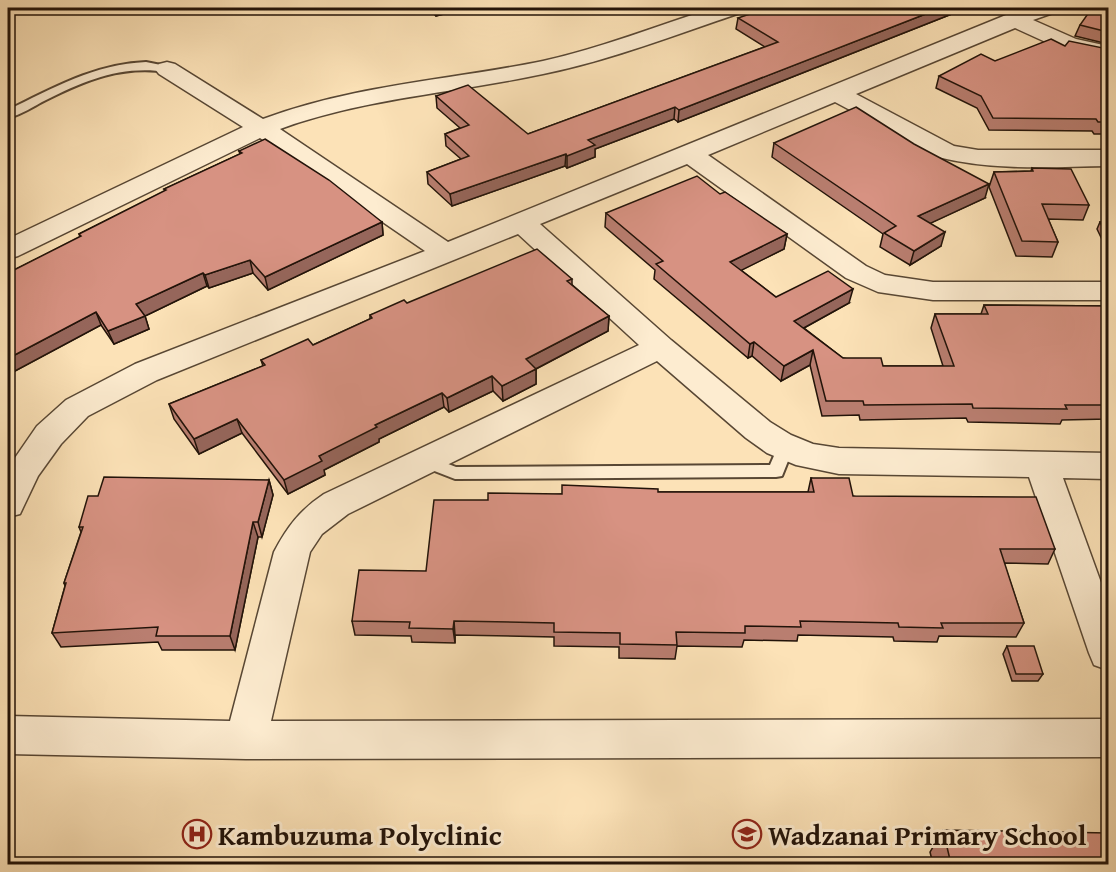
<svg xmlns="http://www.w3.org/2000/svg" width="1116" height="872" font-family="'Gentium Book Plus',serif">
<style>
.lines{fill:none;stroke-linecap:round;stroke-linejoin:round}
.lane-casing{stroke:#584734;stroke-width:4}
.street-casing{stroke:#584734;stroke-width:3}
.lane{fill:#fdecd0;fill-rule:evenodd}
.street{fill:#fdecd0;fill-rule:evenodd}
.wall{fill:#b97e70;stroke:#221309;stroke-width:1.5}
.shaded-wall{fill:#96665b;stroke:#221309;stroke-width:1.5}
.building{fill:#d79282;stroke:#221309;stroke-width:1.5}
.labels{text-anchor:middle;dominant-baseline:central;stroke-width:6;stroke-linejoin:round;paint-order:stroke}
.near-poi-label{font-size:28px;font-weight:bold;fill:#221309;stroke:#fdecd0;text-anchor:start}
</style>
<rect width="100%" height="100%" fill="#fce2b7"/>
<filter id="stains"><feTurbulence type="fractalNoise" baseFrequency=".00333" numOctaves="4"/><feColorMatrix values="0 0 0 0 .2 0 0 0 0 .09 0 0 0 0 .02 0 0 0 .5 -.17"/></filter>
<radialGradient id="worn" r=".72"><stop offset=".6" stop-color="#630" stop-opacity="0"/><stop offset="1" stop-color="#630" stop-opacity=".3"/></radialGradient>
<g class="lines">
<g class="lane-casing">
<g id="lane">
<path d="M 146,62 L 171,67 L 173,69 L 167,72 C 122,65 86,80 46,100 C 34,106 21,115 8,118 L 8,110 C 53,88 95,64 146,62 Z"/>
<polygon points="786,440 792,442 794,446 782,476 776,477 455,479 419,465 417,461 419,457 425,455 456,467 770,465 780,442"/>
</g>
</g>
<g class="street-casing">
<path id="street" d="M 713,8 L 743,8 L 740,13 C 675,35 611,60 543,74 C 455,93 365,98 280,129 L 448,242 L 1006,15 L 1027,8 L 1055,8 L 1053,13 L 1033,20 L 1076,39 L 1108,46 L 1108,60 L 1061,49 L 1015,28 L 856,94 L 954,146 L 978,150 L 1108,150 L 1108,166 C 1052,167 993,171 938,157 L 835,102 L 708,155 L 866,266 L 885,275 L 933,282 L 1108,282 L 1108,300 L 933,300 L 878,292 L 846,278 L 687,164 L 540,224 L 671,340 L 770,422 L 791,435 L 813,444 L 839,448 L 1108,453 L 1108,479 L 1063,478 L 1108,602 L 1108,670 L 1094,665 L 1089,653 L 1029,477 L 839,474 L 796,465 L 767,453 L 746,438 L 657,361 L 348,514 L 322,534 L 310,552 L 271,721 L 1108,719 L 1108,757 L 246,759 L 8,754 L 8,716 L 230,721 L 274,552 C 287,527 300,510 324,494 L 639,345 L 518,234 L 157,380 L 88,416 L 61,444 L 38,476 L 20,514 L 8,517 L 8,468 L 37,426 L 66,400 L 135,364 L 425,251 L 260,138 L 18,256 L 8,259 L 8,239 L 243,127 L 159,74 L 155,69 L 159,64 L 167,62 L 175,64 L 263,119 C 354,85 449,80 543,61 C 601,48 657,26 713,8 Z"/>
</g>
<use href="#lane" class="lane"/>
<use href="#street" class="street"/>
</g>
<g class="wall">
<polygon points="427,8 467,8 436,16"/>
<polygon points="967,8 678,122 674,119 595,149 595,157 567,168 565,166 452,206 428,184 427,172 461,159 446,146 445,134 460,128 437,108 436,96 528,134 765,47 736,29 738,18"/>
<polygon points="1108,8 1108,44 1075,36 1080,25"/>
<polygon points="1065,46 1108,49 1108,134 1094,134 1092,131 989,130 977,108 936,88 939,76 995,61"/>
<polygon points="774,143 985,198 930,223 941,246 910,265 880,247 883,234 772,157"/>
<polygon points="239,151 382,222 383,235 268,290 253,273 209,288 207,286 145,316 149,329 114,344 101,325 15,371 8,364 8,273 80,237 79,234 165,191 164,189 240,154"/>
<polygon points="1032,168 1089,205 1083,220 1048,219 1058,242 1052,257 1016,256 989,187 994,172 1031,171"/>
<polygon points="720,194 787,234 784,249 741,270 776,297 849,303 804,328 843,358 883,366 943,366 931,328 935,314 981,314 984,305 1108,306 1108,419 1062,420 1060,424 968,422 966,418 860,420 859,415 822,416 810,365 781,381 752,356 748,358 654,279 655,270 605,227 606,213"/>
<polygon points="1100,222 1108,222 1108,252 1097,229"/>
<polygon points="572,279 572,285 609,316 608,331 536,369 536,384 503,401 493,391 449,412 444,407 379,439 379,442 324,470 325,475 288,494 242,433 199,454 174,419 169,404 263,366 261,360 313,345 370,319 370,315 407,303"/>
<polygon points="811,478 853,496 1055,549 1048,564 1004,563 1024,623 1016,637 939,636 937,642 894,641 893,637 798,635 797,641 744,640 742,647 677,646 675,659 619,658 619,647 554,646 554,637 455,635 455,643 412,642 411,636 355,635 352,621 426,571 488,500 562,494 658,492 808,492"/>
<polygon points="269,480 273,495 262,537 258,537 235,650 162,650 158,642 61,647 52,633 65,586 64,583 81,532 79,527"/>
<polygon points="1007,646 1043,674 1038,681 1012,681 1003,654"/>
<polygon points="943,830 1108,864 933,864 930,852"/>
</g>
<g class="shaded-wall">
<polygon points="435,8 467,8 436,16"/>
<polygon points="941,8 967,8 678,122 679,110"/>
<polygon points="675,107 674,119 595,149 595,157 567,168 567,156 588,140"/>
<polygon points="566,154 565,166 452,206 450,194"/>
<polygon points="989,184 985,198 914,231 918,216"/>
<polygon points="382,222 383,235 268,290 265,277"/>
<polygon points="945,232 941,246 910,265 914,251"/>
<polygon points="787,234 784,249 728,277 730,262"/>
<polygon points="250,260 253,273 209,288 205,275"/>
<polygon points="203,273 207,286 141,318 136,304"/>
<polygon points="853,289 849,303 791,335 794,321"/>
<polygon points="96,312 101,325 15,371 9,358"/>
<polygon points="145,316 149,329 114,344 108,331"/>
<polygon points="609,316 608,331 526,374 526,359"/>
<polygon points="754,342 752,356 748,358 750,344"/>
<polygon points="813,350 810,365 781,381 784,366"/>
<polygon points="536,369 536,384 503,401 502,386"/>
<polygon points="492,376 493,391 449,412 447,398"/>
<polygon points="442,393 444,407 379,439 379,442 324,470 325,475 288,494 284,480 319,456 375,425"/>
<polygon points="237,419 242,433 199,454 194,439"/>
<polygon points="269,480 273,495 262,537 258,522"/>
<polygon points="253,522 258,537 235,650 230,636"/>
<polygon points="454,621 455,635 455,643 453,629"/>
</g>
<g class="building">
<polygon points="768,8 941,8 679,110 675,107 588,140 595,145 567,156 566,154 450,194 427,172 469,156 445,134 469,125 436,96 468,85 528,134 778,42 738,18"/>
<polygon points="1092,8 1108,8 1108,32 1080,25"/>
<polygon points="1051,39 1065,46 1069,41 1108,49 1108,122 1098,122 1096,119 993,118 981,96 939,76 981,54 995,61"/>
<polygon points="856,107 914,144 989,184 918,216 945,232 914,251 884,233 896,226 774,143"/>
<polygon points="265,139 329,180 382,222 265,277 250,260 205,275 203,273 136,304 145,316 108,331 96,312 9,358 8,357 8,273 81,236 79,234 166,190 164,189 242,153 239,151"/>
<polygon points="1032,168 1071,169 1089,205 1042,204 1058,242 1022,241 994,172 1033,171"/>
<polygon points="697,176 720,194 725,192 787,234 730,262 776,297 828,271 853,289 794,321 843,358 881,358 883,366 954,366 935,314 988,314 984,305 1108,306 1108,405 1065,405 1067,409 973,408 972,404 864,405 863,401 826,401 813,350 784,366 754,342 750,344 656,264 663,261 606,213"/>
<polygon points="1100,222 1108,222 1108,238"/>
<polygon points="537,249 572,279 567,281 609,316 526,359 536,369 502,386 492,376 447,398 442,393 375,425 377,427 319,456 322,461 284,480 237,419 194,439 169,404 265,365 261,360 308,339 313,345 372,318 370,315 404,300 407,303"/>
<polygon points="104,477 269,480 258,522 253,522 230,636 156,636 158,627 52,633 66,583 64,583 83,527 79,527 88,496 98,496"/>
<polygon points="811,478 849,478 853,496 1036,497 1055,549 1000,549 1024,623 941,623 943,628 899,627 898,623 800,621 801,627 745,626 745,633 676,632 677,645 620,644 620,633 554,632 554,623 454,621 453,629 409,628 410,622 352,621 359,570 426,571 434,500 488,500 488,493 562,494 562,485 658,489 658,492 814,492"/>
<polygon points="1007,646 1034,646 1043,674 1016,674"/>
<polygon points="943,830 1108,833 1108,864 951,864"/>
</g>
<defs>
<g id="hospital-ring" transform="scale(1.5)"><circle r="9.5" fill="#fdecd0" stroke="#8f2418" stroke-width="1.5"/><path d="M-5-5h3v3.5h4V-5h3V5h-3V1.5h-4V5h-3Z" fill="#8f2418"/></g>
<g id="school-ring" transform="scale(1.5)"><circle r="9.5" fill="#fdecd0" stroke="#8f2418" stroke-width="1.5"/><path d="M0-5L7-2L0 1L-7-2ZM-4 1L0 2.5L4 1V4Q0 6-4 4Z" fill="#8f2418"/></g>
</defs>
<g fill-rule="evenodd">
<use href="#hospital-ring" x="197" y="834"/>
<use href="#school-ring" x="747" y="834"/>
</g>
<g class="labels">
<g class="near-poi-label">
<text x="218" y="834">Kambuzuma Polyclinic</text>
<text x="768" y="834">Wadzanai Primary School</text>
</g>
</g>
<rect width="1116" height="872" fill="none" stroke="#fce2b7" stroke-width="30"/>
<rect x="9" y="9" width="1098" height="854" fill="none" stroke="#221309" stroke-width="3"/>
<rect x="15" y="15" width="1086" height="842" fill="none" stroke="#221309" stroke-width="1.5"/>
<rect width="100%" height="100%" filter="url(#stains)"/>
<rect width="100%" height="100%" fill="url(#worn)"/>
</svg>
